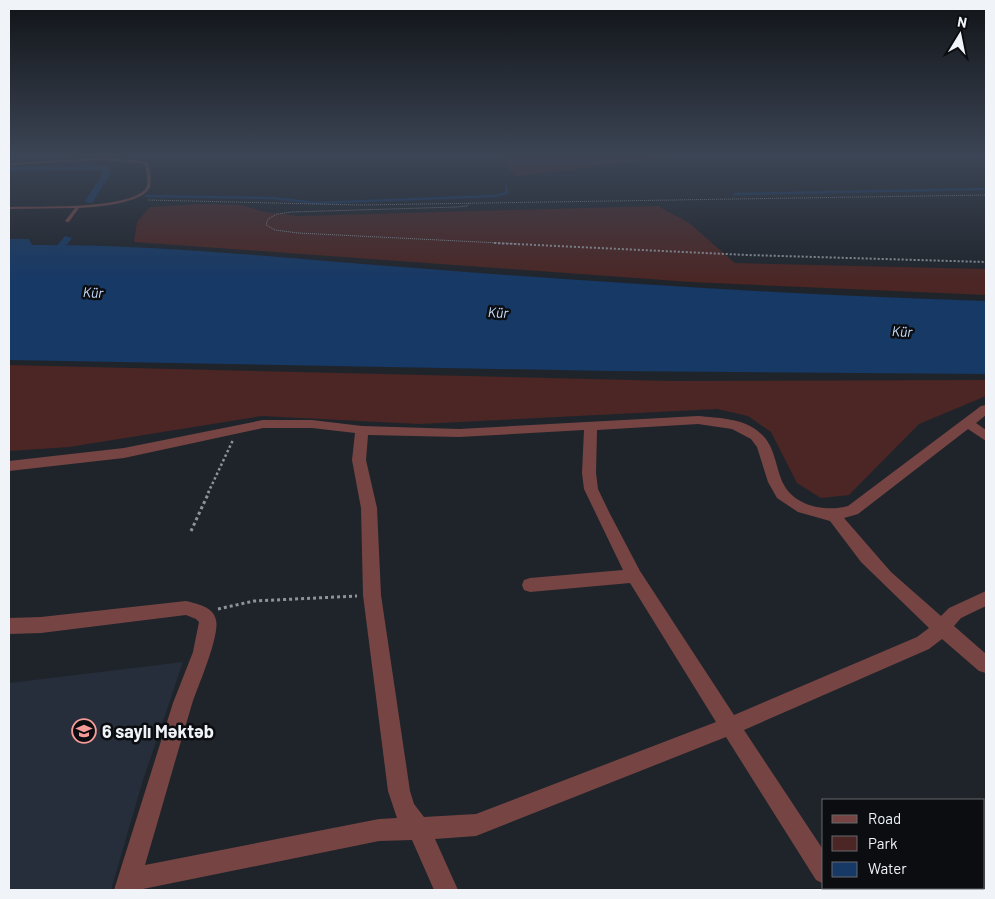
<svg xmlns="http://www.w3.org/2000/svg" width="995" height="899" font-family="Barlow,sans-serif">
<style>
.built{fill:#252e3a}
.green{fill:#4b2624}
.water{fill:#163966}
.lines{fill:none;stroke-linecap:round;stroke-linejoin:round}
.stream{stroke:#163966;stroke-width:2.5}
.canal{fill:#163966;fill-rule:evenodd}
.path-far3{stroke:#8f9399;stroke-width:1;stroke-dasharray:1 1;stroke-linecap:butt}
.path-far2{stroke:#8f9399;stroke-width:2;stroke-dasharray:2 2;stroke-linecap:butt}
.path-far1{stroke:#8f9399;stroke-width:2.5;stroke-dasharray:2.5 2.5;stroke-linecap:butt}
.path{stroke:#8f9399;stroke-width:3;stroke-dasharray:3 3;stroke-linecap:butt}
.lane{fill:#764543;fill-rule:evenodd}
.street{fill:#764543;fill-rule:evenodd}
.labels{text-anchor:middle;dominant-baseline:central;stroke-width:5;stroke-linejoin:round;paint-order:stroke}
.far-water-label{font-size:14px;font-style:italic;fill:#cbe1ff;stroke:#0b0d10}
.near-poi-label{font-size:18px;font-weight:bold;fill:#f0f4f9;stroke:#0b0d10;text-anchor:start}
</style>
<rect width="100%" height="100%" fill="#1f242b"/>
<polygon class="built" points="183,662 143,780 111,890 9,890 9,683"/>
<g class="green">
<polygon points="498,157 673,157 517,176"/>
<polygon points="203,204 241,205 264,212 299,216 658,206 689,223 735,263 986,269 986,295 691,282 134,242 137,222 150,207"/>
<polygon points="9,365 672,381 986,380 986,396 919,424 849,495 821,498 797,483 771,432 748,416 717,409 419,424 262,416 69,447 9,451"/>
</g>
<path class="water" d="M 9,239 L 29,239 L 32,245 C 160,244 288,259 416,268 C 606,283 796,295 986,301 L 986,374 L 612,371 L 9,360 Z"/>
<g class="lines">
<g class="stream">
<polyline points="734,194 986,189"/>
<polyline points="146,196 272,198 316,203 494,196 507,193 506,186"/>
</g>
<g class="canal">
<polygon points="99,165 108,167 110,175 92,203 89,203 85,201 102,175 102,170 9,171 9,167"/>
<polygon points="65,236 72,238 55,260 49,260 47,258"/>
</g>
<g class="path-far3">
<polyline points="148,200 360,205 986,195"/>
<polyline points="469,203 467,206 456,207 292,212 277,214 268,219 266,225 275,230 298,233 519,244"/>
</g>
<polyline class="path-far2" points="494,243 747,255 986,262"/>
<polyline class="path-far1" points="208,493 233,440"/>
<g class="path">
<polyline points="191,531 209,492"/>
<polyline points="218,609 254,601 357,596"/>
</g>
<g class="lane">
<polygon points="274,157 310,157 308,158"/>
<path d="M 103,158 L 142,161 L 148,163 C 150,170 152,180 150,187 C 143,204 95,207 79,208 L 69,222 L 67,222 L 65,221 L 75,208 L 9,209 L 9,207 C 34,206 132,210 146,188 C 149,182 146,171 145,165 L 141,163 L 103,160 L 9,165 L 9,163 Z"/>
</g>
<g class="street">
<path d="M 986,405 L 986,415 L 976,423 L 986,430 L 986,441 L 968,429 L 858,514 L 844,518 L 891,572 L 941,616 L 949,608 L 986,591 L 986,606 L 961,618 L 954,626 L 986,654 L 986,673 L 979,671 L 942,639 L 929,649 L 744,730 L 824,851 L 824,884 L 816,880 L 726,737 L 476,836 L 435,839 L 458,890 L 434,890 L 412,840 L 379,841 L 138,890 L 114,890 L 173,703 L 193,652 L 199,622 L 196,619 L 186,615 L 41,633 L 9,634 L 9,618 L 41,617 L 186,601 C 197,604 213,606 216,620 C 220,636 198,686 192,704 C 176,757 161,811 145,865 L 379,819 L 397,818 L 388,791 L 363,595 L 361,508 L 352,460 L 355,433 L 312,428 L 263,428 L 124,458 L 9,471 L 9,461 L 124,448 L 263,420 L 312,420 L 362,426 L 459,429 L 698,416 C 718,418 744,418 760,433 C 776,446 775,468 784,485 C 796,507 827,512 848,506 L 981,406 ZM 698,424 L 732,429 L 751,439 L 757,447 L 768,482 L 777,498 L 798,512 L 830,521 L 861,562 L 929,628 L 917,637 L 734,715 L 640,571 L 609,512 L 598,489 L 596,473 L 597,430 ZM 584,430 L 582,473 L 584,489 L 623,570 L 530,578 L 524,580 L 522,585 L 524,590 L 530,592 L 630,583 L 716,722 L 476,814 L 424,817 L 414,804 L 410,791 L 381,595 L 377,508 L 366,460 L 368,435 L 459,437 Z"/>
<polygon points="824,884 824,888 846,888 847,890 823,890"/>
</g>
</g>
<linearGradient id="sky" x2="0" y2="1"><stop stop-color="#111418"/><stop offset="0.55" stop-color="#3c4555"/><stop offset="1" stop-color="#3c4555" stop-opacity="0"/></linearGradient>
<rect width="995" height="283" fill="url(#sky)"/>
<defs>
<g id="school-ring" transform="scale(1.25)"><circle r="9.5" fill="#0b0d10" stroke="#f59b97" stroke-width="1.5"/><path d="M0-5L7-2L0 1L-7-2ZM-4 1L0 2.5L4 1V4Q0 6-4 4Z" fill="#f59b97"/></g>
</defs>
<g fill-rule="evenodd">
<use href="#school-ring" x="84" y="731"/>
</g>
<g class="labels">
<g class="far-water-label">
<text transform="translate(93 292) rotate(3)">Kür</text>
<text transform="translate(498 312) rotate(3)">Kür</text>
<text transform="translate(902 331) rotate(3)">Kür</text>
</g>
<g class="near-poi-label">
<text x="102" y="731">6 saylı Məktəb</text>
</g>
</g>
<rect width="995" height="899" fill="none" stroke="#f0f4f9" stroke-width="20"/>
<rect x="822" y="799" width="162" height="90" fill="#0b0d10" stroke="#67696d"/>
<rect x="832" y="815" width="25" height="8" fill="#764543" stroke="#67696d"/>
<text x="868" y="824" font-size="15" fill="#f0f4f9">Road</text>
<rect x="832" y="836" width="25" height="15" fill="#4b2624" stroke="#67696d"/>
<text x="868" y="849" font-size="15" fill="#f0f4f9">Park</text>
<rect x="832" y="862" width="25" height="15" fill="#163966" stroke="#67696d"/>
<text x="868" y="874" font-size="15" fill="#f0f4f9">Water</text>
<g transform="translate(960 35) rotate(10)" stroke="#0b0d10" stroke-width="4" paint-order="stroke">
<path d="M0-4L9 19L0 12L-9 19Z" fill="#f0f4f9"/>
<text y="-8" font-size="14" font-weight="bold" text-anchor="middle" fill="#f0f4f9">N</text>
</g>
</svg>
